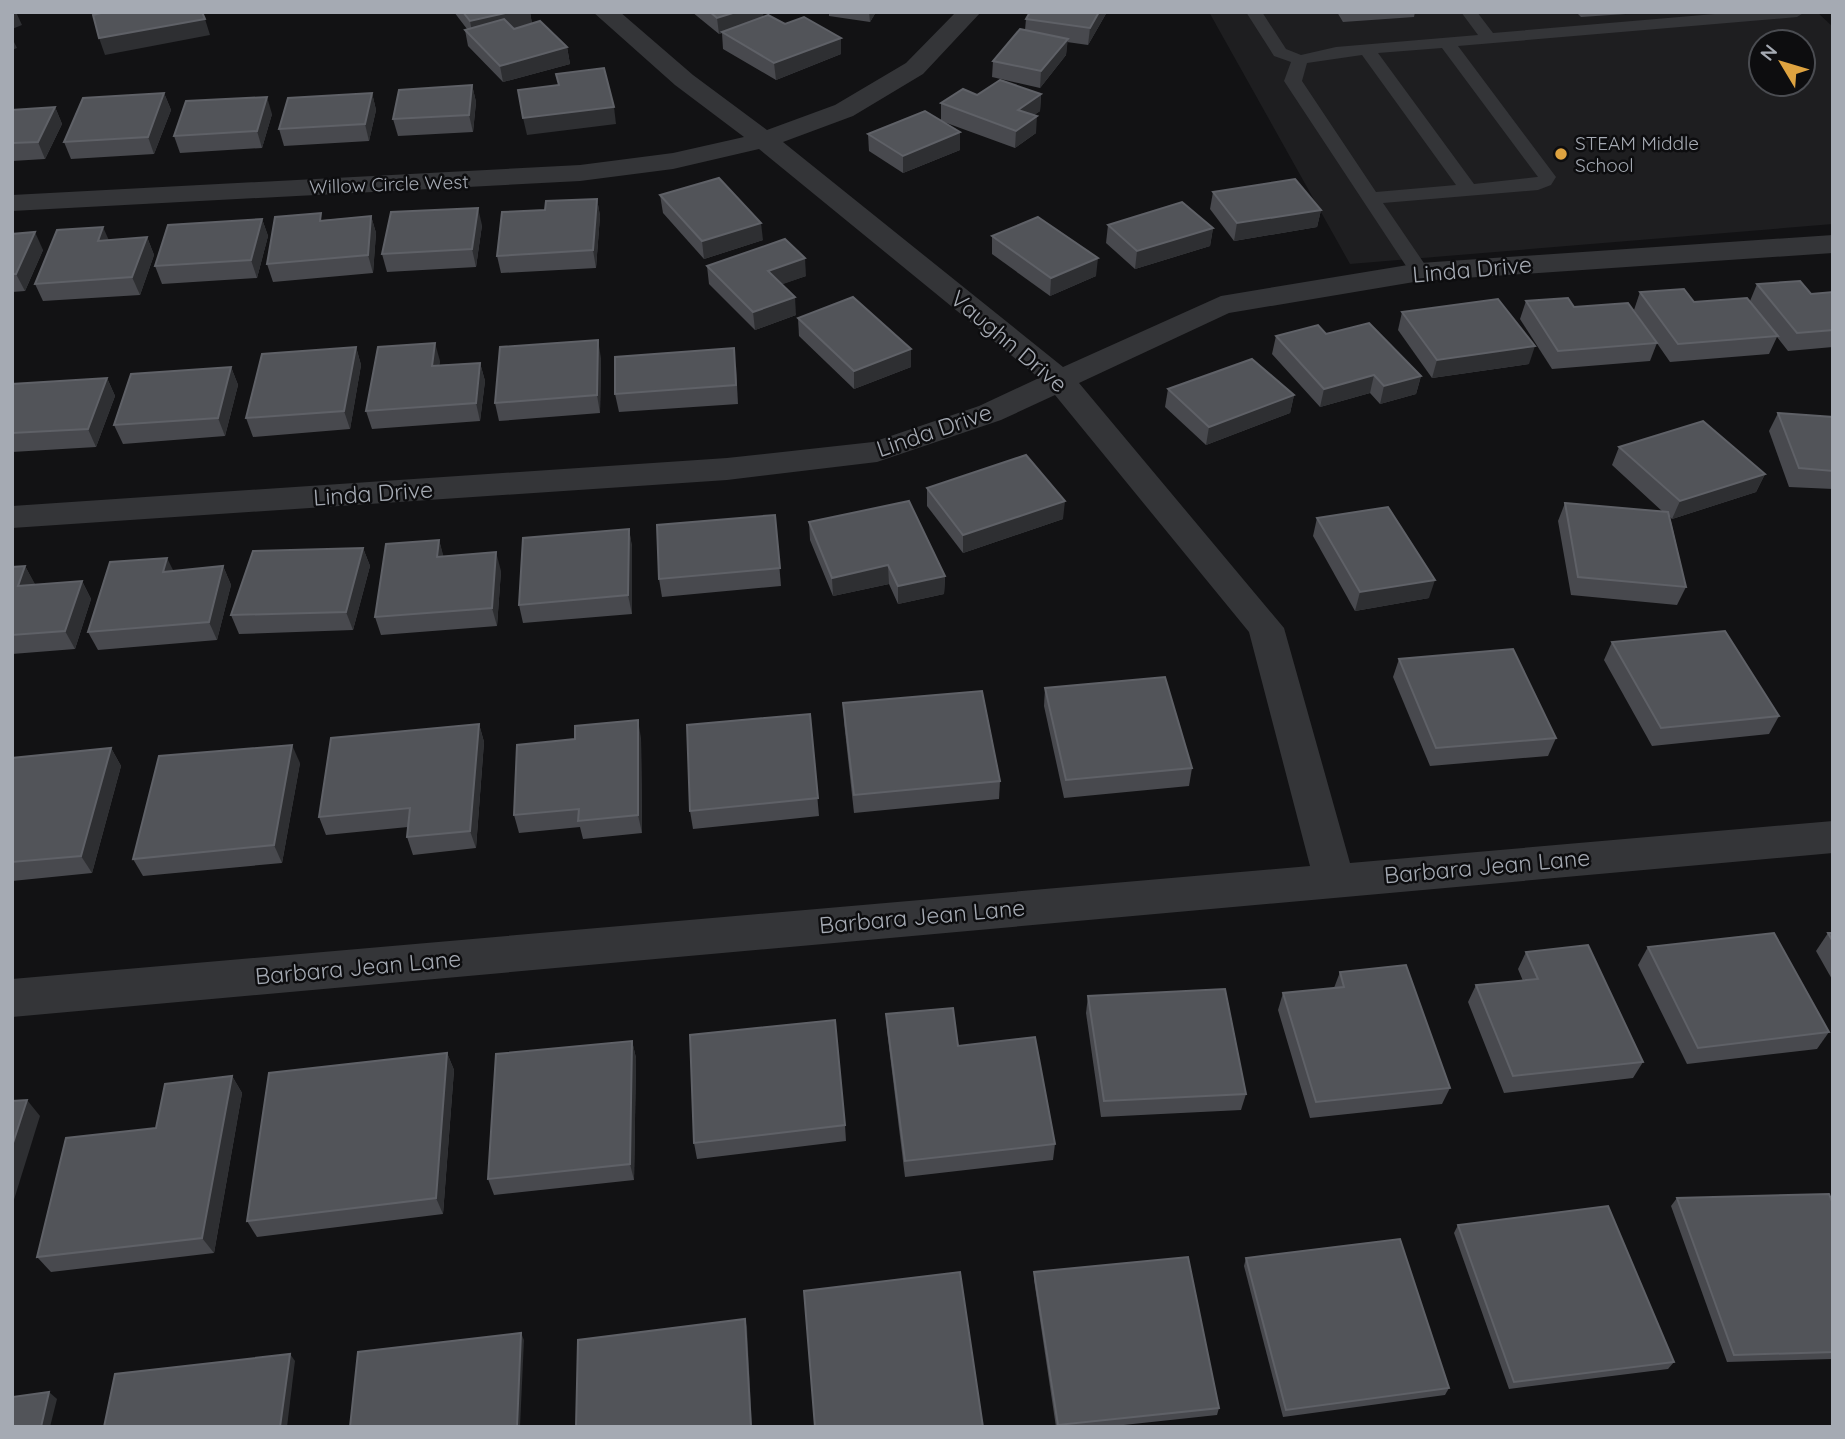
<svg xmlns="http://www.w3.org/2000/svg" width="1845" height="1439" font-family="Quicksand,sans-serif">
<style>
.built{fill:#1e1e20;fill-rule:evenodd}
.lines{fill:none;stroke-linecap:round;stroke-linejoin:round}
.service{fill:#343538;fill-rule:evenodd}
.minor{fill:#343538;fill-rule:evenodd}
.wall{fill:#48494e}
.shaded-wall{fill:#2e2f32}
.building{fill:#525459;stroke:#5f6167;stroke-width:2}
.poi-dot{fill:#dea340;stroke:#0d0d0f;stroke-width:2.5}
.labels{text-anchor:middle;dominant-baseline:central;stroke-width:5;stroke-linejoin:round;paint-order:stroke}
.far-poi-label{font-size:19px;fill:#a5aab3;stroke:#0d0d0f;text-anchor:start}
.far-street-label{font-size:19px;fill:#a5aab3;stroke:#0d0d0f}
.street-label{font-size:23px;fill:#a5aab3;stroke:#0d0d0f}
</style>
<rect width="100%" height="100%" fill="#121214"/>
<path class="built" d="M 1209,12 L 1817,12 L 1833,27 L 1833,224 L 1350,264 ZM 1761,42 L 1803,42 L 1803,84 L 1761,84 Z"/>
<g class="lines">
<path class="service" d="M 1246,12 L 1262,12 L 1286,49 L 1301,55 L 1336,47 L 1478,35 L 1461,12 L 1477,12 L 1493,33 L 1738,12 L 1805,12 L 1797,17 L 1458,46 L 1556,177 L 1551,185 L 1538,190 L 1383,203 L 1430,272 L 1427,276 L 1413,276 L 1410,272 L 1284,81 L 1291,62 L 1274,56 ZM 1442,48 L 1538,177 L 1537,177 L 1474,184 L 1378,53 ZM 1362,55 L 1456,185 L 1376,192 L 1302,81 L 1307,63 Z"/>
<polygon class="minor" points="593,12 620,12 693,75 767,130 835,105 906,63 956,12 981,12 923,74 853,116 783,142 1063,367 1221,296 1420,263 1833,235 1833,253 1420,281 1229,313 1079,383 1284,628 1350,863 1833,821 1833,853 12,1017 12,979 1310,866 1249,632 1055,395 1001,420 877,462 727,480 12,528 12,506 727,458 873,442 979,406 1039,378 759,149 673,169 580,181 12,211 12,195 580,165 673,153 744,137 675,85"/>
</g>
<g class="wall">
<polygon points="454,12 530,12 532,24 567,47 570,64 503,82 468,46 465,30 467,29"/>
<polygon points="692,12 763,12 763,17 841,54 776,80 723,49 722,33 719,34"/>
<polygon points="829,12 876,12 870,22 829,16"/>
<polygon points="1030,12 1107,12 1088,45 1067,42 1066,55 1040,88 992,77 993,61 1025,30 1026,19"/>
<polygon points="1337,12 1415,12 1414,17 1343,22"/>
<polygon points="1576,12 1655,12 1581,17"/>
<polygon points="472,85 476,102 473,132 398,136 393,119"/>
<polygon points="164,93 171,110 154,154 71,159 64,142"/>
<polygon points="372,93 376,110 369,141 284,146 279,129"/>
<polygon points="1041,94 1040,111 1034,115 1036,133 1015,148 941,121 941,103 977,95"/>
<polygon points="55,107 62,124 45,159 12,161 12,110"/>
<polygon points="272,114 262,148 180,153 174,136"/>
<polygon points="868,134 960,150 903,173 869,151"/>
<polygon points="1213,192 1321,210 1317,227 1234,241 1210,209"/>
<polygon points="660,195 763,240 704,259 663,213"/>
<polygon points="597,199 600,216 596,268 501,273 497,256 545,210"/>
<polygon points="371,216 376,233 373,273 273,282 267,264 323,220"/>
<polygon points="262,219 268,236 257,278 162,284 155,266"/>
<polygon points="482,225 476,267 387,272 382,254"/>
<polygon points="1108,225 1213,228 1210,246 1135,269 1106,243"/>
<polygon points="12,234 43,250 25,291 12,292"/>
<polygon points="992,236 1096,276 1050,296 992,254"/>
<polygon points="147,237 154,255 140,295 43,301 35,284 109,240"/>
<polygon points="707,266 806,276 782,284 796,315 755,330 709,284"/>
<polygon points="1757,284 1811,294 1833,292 1833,347 1788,351 1777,337 1769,354 1670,362 1634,310 1640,292 1694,302 1750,301"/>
<polygon points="1526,301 1574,307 1657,343 1650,361 1552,369 1520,319"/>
<polygon points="1402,312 1529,364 1432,378 1398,330"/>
<polygon points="798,318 911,349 911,367 854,389 799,336"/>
<polygon points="1326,334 1421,376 1416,394 1380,404 1370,393 1320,407 1272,354 1276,336"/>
<polygon points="356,347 361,365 350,429 253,437 246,418"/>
<polygon points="601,358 600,413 499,421 495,403"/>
<polygon points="440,361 439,365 480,363 485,381 480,421 372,429 366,411"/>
<polygon points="736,366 738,404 619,412 615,394"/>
<polygon points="231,367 238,385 225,436 123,444 114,425"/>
<polygon points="107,378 115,396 96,447 12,452 12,384"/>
<polygon points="1168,389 1294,395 1290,413 1206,445 1165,407"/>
<polygon points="1778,413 1833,417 1833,489 1789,487 1769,431"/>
<polygon points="1619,447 1765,474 1756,492 1672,519 1670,517 1686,587 1677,605 1571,595 1558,521 1565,503 1663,512 1612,465"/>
<polygon points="927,488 1063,519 963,553 927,506"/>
<polygon points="775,515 781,586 662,597 659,579"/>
<polygon points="1317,518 1429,598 1355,611 1313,536"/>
<polygon points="809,522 945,576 944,594 898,604 889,584 833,596 810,540"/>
<polygon points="629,529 632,547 632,614 523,623 519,605"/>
<polygon points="439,540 443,556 501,571 497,626 381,635 375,617"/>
<polygon points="363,548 370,566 353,630 239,634 231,615"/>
<polygon points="25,566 35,585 82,581 91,599 75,649 12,654 12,567"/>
<polygon points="223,566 231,585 217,640 98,650 88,632 173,571"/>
<polygon points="1612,642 1779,716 1769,734 1652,746 1604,660"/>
<polygon points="1399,659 1556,738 1548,756 1430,766 1393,677"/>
<polygon points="1045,688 1192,768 1189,786 1064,798 1044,706"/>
<polygon points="843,703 1000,781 999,799 854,813 844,722"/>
<polygon points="810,714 819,816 693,829 690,811"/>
<polygon points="479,724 484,742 476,848 413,855 407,837 408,827 326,835 319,817"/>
<polygon points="641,738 642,833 583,839 580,827 519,833 514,815"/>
<polygon points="111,748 121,766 92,873 12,881 12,758"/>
<polygon points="300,763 282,863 143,876 133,859"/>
<polygon points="1828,933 1833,933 1833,981 1816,951"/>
<polygon points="1648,947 1829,1032 1817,1049 1687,1064 1638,965"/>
<polygon points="1526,952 1643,1062 1633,1078 1504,1093 1468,1002 1476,985 1523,981 1518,969"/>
<polygon points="1340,972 1450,1088 1442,1104 1310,1118 1278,1010 1283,993 1334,988"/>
<polygon points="1088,996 1246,1094 1241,1110 1101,1117 1086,1013"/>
<polygon points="886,1014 958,1046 1055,1144 1053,1160 905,1177 887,1031"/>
<polygon points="632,1041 636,1058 634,1180 494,1195 488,1179"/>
<polygon points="447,1053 454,1070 443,1214 257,1237 247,1221"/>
<polygon points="232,1076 242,1093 214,1253 51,1272 37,1257 156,1128"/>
<polygon points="845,1125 846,1141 697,1159 694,1143"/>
<polygon points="1677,1198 1833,1204 1833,1359 1727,1362 1671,1206"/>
<polygon points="1458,1225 1674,1362 1668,1369 1509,1389 1454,1233"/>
<polygon points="1246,1258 1449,1388 1445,1395 1283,1417 1244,1266"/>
<polygon points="1034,1272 1219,1408 1217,1415 1105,1427 1056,1427 1034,1280"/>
</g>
<g class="shaded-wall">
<polygon points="12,12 16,12 22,25 12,29"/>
<polygon points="510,12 530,12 532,24 473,38 470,21"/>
<polygon points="736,12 763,12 764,21 719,34 717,18"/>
<polygon points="869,12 876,12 870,22"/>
<polygon points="1099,12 1107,12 1088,45 1090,28"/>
<polygon points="205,19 210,35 105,55 99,38"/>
<polygon points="12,38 17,48 12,50"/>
<polygon points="841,38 841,54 776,80 774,63"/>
<polygon points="1068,39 1066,55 1040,88 1041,71"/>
<polygon points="567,47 570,64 503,82 500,66"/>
<polygon points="472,85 476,102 473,132 469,115"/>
<polygon points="164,93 171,110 154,154 148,137"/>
<polygon points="372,93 376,110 369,141 365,124"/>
<polygon points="1041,94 1040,111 1017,127 1018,110"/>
<polygon points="267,97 272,114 262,148 257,131"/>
<polygon points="55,107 62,124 45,159 38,142"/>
<polygon points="614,107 616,124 527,135 523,118"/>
<polygon points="1037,116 1036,133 1015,148 1016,131"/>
<polygon points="960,132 960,150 903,173 903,156"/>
<polygon points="597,199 600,216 596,268 593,250"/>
<polygon points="478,208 482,225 476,267 472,249"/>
<polygon points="1321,210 1317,227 1234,241 1237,223"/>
<polygon points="371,216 376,233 373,273 368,255"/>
<polygon points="262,219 268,236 257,278 251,260"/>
<polygon points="761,223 763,240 704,259 702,241"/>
<polygon points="103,227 111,245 98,241"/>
<polygon points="1213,228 1210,246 1135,269 1137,251"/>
<polygon points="35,232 43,250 25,291 16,274"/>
<polygon points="147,237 154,255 140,295 132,277"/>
<polygon points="805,258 806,276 769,289 768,271"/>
<polygon points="1098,258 1096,276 1050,296 1051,278"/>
<polygon points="795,297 796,315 755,330 753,312"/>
<polygon points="598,340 601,358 600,413 597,395"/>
<polygon points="435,343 440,361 437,384 432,366"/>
<polygon points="1535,346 1529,364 1432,378 1437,360"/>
<polygon points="356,347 361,365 350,429 344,411"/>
<polygon points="911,349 911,367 854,389 854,371"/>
<polygon points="480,363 485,381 480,421 476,403"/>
<polygon points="231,367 238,385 225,436 218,418"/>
<polygon points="1374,375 1370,393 1320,407 1324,389"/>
<polygon points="1421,376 1416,394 1380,404 1384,386"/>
<polygon points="107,378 115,396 96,447 88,429"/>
<polygon points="1294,395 1290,413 1206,445 1209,427"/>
<polygon points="1765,474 1756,492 1672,519 1680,501"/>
<polygon points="1065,501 1063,519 963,553 963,535"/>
<polygon points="629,529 632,547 632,614 628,595"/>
<polygon points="439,540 444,558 437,557"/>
<polygon points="363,548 370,566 353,630 346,612"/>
<polygon points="496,552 501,571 497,626 492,608"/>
<polygon points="167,558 176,576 163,572"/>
<polygon points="888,565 889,584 833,596 832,578"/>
<polygon points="25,566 35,584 28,604 18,586"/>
<polygon points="223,566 231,585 217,640 209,622"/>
<polygon points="945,576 944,594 898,604 898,586"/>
<polygon points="1435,580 1429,598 1355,611 1360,592"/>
<polygon points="82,581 91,599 75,649 65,631"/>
<polygon points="638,720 641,738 642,833 638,815"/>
<polygon points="479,724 484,742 476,848 470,831"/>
<polygon points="292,745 300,763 282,863 274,845"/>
<polygon points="111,748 121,766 92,873 81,856"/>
<polygon points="632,1041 636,1058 634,1180 630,1164"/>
<polygon points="447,1053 454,1070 443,1214 436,1198"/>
<polygon points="232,1076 242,1093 214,1253 202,1238"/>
<polygon points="27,1100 40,1116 12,1206 12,1146"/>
<polygon points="745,1319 747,1327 752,1427 751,1427"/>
<polygon points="521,1333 524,1340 520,1427 517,1427"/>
<polygon points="290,1354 295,1361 287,1427 280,1427"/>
<polygon points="49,1392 57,1399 50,1427 41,1427"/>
</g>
<g class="building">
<polygon points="105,12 202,12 205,19 99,38 93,15"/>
<polygon points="463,12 510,12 470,21"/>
<polygon points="710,12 736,12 717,18"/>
<polygon points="1030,12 1099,12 1090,28 1026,19"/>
<polygon points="768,15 785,24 804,17 841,38 774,63 722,32"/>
<polygon points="504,19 514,29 540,21 567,47 500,66 465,30"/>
<polygon points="1020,29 1068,39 1041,71 993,61"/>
<polygon points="604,68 614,107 523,118 518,90 559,85 556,74"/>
<polygon points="1000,80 1041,94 1018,110 1037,116 1016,131 941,103 963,89 977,95"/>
<polygon points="472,85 469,115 393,119 399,90"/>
<polygon points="164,93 148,137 64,142 83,98"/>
<polygon points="372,93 365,124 279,129 288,98"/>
<polygon points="267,97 257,131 174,136 186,101"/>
<polygon points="55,107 38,142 12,143 12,110"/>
<polygon points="925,111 960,132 903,156 868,134"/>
<polygon points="719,178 761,223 702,241 660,195"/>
<polygon points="1295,179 1321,210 1237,223 1213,192"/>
<polygon points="597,199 593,250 497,256 502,212 545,210 546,201"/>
<polygon points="1182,202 1213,228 1137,251 1108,225"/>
<polygon points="478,208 472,249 382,254 391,212"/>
<polygon points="321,213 320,221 371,216 368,255 267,264 275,217"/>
<polygon points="1038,217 1098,258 1051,278 992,236"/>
<polygon points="262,219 251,260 155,266 168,225"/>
<polygon points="103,227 98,241 147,237 132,277 35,284 57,230"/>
<polygon points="35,232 16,274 12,274 12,234"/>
<polygon points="785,239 805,258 768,271 795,297 753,312 707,266"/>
<polygon points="1800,281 1811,294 1833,292 1833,330 1797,333 1757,284"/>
<polygon points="1684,289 1694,302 1747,298 1778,336 1678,344 1640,292"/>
<polygon points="853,297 911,349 854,371 798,318"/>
<polygon points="1568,298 1574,307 1628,303 1657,343 1558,351 1526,301"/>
<polygon points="1498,299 1535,346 1437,360 1402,312"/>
<polygon points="1369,323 1421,376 1384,386 1374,375 1324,389 1276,336 1318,325 1326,334"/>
<polygon points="598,340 597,395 495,403 500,347"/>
<polygon points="435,343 432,366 480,363 476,403 366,411 378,347"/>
<polygon points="356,347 344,411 246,418 262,354"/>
<polygon points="734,348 736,385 615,394 615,357"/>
<polygon points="1252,359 1294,395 1209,427 1168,389"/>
<polygon points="231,367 218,418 114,425 131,374"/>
<polygon points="107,378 88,429 12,433 12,384"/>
<polygon points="1778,413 1833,417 1833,471 1799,468"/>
<polygon points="1703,421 1765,474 1680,501 1619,447"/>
<polygon points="1026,455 1065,501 963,535 927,488"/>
<polygon points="909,501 945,576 898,586 888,565 832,578 809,522"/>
<polygon points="1565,503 1668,512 1686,587 1578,577"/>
<polygon points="1388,507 1435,580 1360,592 1317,518"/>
<polygon points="775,515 780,568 659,579 657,525"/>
<polygon points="629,529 628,595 519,605 523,538"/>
<polygon points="439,540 437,557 496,552 492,608 375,617 386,544"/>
<polygon points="363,548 346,612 231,615 253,551"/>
<polygon points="167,558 163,572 223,566 209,622 88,632 110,562"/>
<polygon points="25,566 18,586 82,581 65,631 12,635 12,567"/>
<polygon points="1725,631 1779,716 1661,728 1612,642"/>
<polygon points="1513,649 1556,738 1436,748 1399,659"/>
<polygon points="1165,677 1192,768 1066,780 1045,688"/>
<polygon points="982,691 1000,781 854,795 843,703"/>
<polygon points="810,714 818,798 690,811 687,725"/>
<polygon points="638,720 638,815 578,821 579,809 514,815 517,745 575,739 575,726"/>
<polygon points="479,724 470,831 407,837 410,808 319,817 331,738"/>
<polygon points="292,745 274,845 133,859 159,756"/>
<polygon points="111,748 81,856 12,862 12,758"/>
<polygon points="1774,933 1829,1032 1698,1048 1648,947"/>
<polygon points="1828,933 1833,933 1833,942"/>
<polygon points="1588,945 1643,1062 1513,1076 1476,985 1538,979 1526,952"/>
<polygon points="1406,965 1450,1088 1316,1102 1283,993 1344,987 1340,972"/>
<polygon points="1225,989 1246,1094 1104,1101 1088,996"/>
<polygon points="953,1008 958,1046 1035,1037 1055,1144 905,1161 886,1014"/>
<polygon points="835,1020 845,1125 694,1143 690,1035"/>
<polygon points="632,1041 630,1164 488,1179 496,1054"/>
<polygon points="447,1053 436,1198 247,1221 269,1073"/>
<polygon points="232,1076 202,1238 37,1257 66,1138 156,1128 165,1084"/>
<polygon points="27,1100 12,1146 12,1101"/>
<polygon points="1829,1194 1833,1204 1833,1352 1734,1355 1677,1198"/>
<polygon points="1608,1206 1674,1362 1514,1382 1458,1225"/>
<polygon points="1400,1239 1449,1388 1286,1410 1246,1258"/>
<polygon points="1188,1257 1219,1408 1058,1425 1034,1272"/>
<polygon points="960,1272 983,1427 815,1427 804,1291"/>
<polygon points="745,1319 751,1427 576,1427 578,1340"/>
<polygon points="521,1333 517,1427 350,1427 358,1352"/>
<polygon points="290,1354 280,1427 104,1427 115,1374"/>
<polygon points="49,1392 41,1427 12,1427 12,1397"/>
</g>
<circle class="poi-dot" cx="1561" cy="154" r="7"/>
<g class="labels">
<g class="far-poi-label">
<text x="1575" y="143">STEAM Middle<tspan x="1575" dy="22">School</tspan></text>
</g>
<g class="far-street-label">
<text transform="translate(389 184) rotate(-2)">Willow Circle West</text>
</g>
<g class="street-label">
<text transform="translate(1472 269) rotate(-5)">Linda Drive</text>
<text transform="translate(1009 341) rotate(40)">Vaughn Drive</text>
<text transform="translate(934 430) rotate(-19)">Linda Drive</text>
<text transform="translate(373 493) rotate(-4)">Linda Drive</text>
<text transform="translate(1487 866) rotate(-5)">Barbara Jean Lane</text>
<text transform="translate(922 916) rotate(-5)">Barbara Jean Lane</text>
<text transform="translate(358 967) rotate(-5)">Barbara Jean Lane</text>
</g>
</g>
<rect width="1845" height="1439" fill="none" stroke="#a5aab3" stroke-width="28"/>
<g transform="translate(1782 63) rotate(308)"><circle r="33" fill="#0d0d0f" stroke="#4a4c51" stroke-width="2"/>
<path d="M0-5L12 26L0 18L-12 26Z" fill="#dea340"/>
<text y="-10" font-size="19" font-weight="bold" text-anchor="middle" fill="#a5aab3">N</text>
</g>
</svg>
